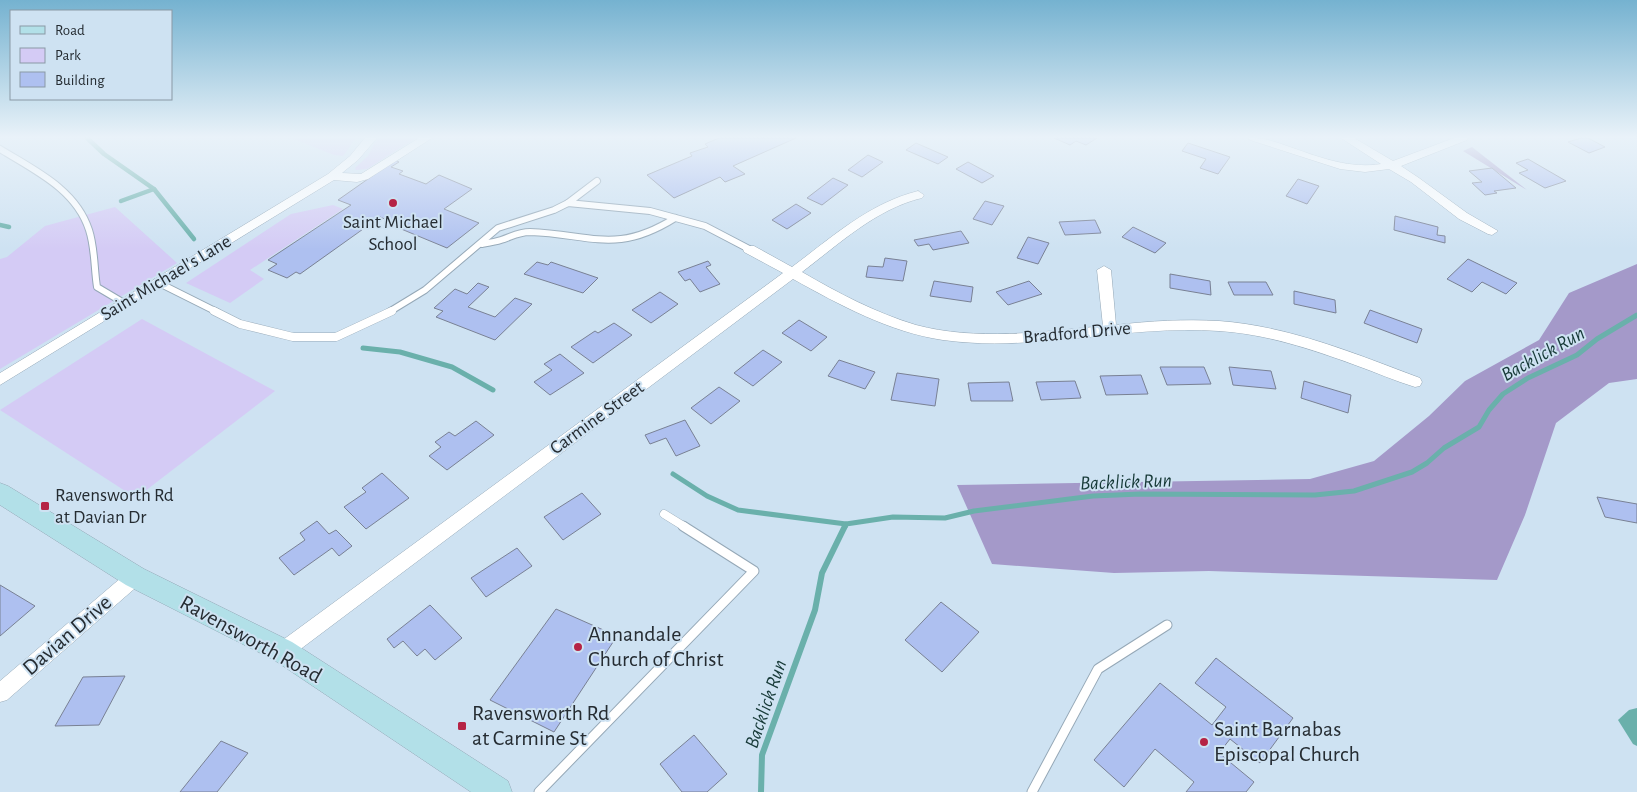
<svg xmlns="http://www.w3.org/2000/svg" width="1637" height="792" font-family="'Alegreya Sans',sans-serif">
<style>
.green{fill:#d4cbf5}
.forest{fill:#a499c9}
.water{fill:#6ab0ab}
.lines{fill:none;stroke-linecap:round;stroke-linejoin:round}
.stream-far2{stroke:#6ab0ab;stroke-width:4.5}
.stream-far1{stroke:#6ab0ab;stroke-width:5}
.stream{stroke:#6ab0ab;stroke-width:6}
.building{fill:#aec0f0;stroke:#798194}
.service-far2-casing{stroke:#95a8b7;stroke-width:8}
.service-far1-casing{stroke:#95a8b7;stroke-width:9}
.service-casing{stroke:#95a8b7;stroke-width:11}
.minor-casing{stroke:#95a8b7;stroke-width:1}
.secondary-casing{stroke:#95a8b7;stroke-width:1}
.service-far2{stroke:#fff;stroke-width:6}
.service-far1{stroke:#fff;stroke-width:8}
.service{stroke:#fff;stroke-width:9}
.minor{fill:#fff;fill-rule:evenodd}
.secondary{fill:#b2e0e8;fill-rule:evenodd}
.poi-dot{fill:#b52345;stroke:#cee2f2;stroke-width:2}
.labels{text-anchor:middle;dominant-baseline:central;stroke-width:4;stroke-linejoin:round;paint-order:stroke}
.poi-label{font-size:19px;fill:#252c32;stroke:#cee2f2}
.street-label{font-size:19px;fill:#252c32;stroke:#cee2f2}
.water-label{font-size:20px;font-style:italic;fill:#163937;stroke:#cee2f2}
.near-poi-label{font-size:22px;fill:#252c32;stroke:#cee2f2;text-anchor:start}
.near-street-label{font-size:22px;fill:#252c32;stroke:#cee2f2}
</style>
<rect width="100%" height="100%" fill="#cee2f2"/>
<g class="green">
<polygon points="291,138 356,138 343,156 334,155"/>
<polygon points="380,138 416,138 367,169 356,170 355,168 368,156 375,142"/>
<polygon points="333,205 343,209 250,270 264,279 230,303 186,283 291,214"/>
<polygon points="115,207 177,263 0,369 0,259 7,257 45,226"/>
<polygon points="142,319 275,391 136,498 0,410"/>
</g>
<g class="forest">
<polygon points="1472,147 1527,190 1463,151"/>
<polygon points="1637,264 1637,379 1609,383 1556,423 1525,515 1497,580 1209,571 1114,573 992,564 957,485 1310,479 1374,461 1429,416 1465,381 1539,340 1569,293"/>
</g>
<polygon class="water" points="1637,708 1637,746 1633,744 1618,720 1629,710"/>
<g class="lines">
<g class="stream-far2">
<polyline points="87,138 104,154 154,189 194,239"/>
<polyline points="121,201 154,189"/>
<polyline points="0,225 9,227"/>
</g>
<g class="stream-far1">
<polyline points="363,348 400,352 452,367 493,390"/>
<polyline points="673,474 707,496 738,510 846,524"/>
<polyline points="845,527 846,524 893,517 945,518 974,511 1093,496 1140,494 1315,495 1354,491 1412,472 1427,463 1444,448 1479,427 1489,410 1503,394 1528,378 1577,355 1597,339 1637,315"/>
</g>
<polyline class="stream" points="761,792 762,755 815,610 822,573 845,526"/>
</g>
<g class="building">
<polygon points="719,138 796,138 733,166 745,174 725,182 720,177 674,198 647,175 692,156 690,153 708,147 705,144"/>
<polygon points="1054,138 1097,138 1086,145 1076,141 1070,145"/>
<polygon points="1581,138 1588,138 1605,147 1589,153 1568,142"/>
<polygon points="916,143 948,157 938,164 906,150"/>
<polygon points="1188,143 1230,157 1218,174 1200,168 1206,159 1182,151"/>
<polygon points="868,155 883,162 862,177 848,170"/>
<polygon points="1528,159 1566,181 1545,188 1519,173 1528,170 1516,163"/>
<polygon points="395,160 399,162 391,167 403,171 399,174 426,184 439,175 472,189 444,209 479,223 447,248 394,226 396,224 380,217 300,274 296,272 287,278 268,270 277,264 268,260 351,205 338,200"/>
<polygon points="968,162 994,176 982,183 956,169"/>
<polygon points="1492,168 1516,188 1494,191 1497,193 1485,195 1472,183 1482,182 1469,171"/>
<polygon points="833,178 848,185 822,205 807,198"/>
<polygon points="1298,179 1319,186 1307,204 1286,196"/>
<polygon points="985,201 1004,206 992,225 973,219"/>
<polygon points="796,204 811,213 787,229 772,220"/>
<polygon points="1395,216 1438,227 1437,235 1445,236 1445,243 1394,230"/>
<polygon points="1095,220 1101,233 1065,235 1059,222"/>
<polygon points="1133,227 1166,243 1155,253 1122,237"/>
<polygon points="961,231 969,243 933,250 929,244 918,246 914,240"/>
<polygon points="1028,237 1049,243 1038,264 1017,258"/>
<polygon points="885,258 907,261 903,281 866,277 868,266 883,267"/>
<polygon points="1468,259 1517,283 1506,294 1482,282 1472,292 1447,279"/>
<polygon points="708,261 711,265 706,267 720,284 700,292 690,279 685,281 678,272"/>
<polygon points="537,262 548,265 551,262 598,278 583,293 524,274"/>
<polygon points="1170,274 1210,281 1211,295 1170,288"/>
<polygon points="934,281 973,287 971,302 930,296"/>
<polygon points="1029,281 1042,294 1008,305 996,292"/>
<polygon points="1228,282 1266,282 1273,295 1234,295"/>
<polygon points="478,283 489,287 468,307 495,317 515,298 532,304 495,340 436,317 443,311 434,308 455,289 467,294"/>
<polygon points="1294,291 1335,300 1336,313 1294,304"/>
<polygon points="660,292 678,304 651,323 632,310"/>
<polygon points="1370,310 1422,329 1417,343 1364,323"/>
<polygon points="799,320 827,337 811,351 782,333"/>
<polygon points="614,323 632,335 593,363 571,347 595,331 598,333"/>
<polygon points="763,350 782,362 753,386 734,373"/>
<polygon points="560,354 584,373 550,395 534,382 552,370 544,364"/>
<polygon points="839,360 875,372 865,389 828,376"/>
<polygon points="1160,367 1204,367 1211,384 1167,385"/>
<polygon points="1229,367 1271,371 1276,389 1233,385"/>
<polygon points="897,373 939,379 935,406 891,400"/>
<polygon points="1141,375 1148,394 1106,395 1100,376"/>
<polygon points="1075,381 1081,398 1041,400 1036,382"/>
<polygon points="1304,381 1351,395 1348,413 1301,398"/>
<polygon points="1009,382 1013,401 971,401 968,383"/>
<polygon points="719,387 740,401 711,424 691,408"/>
<polygon points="685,420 700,446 676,456 666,438 650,444 645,435"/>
<polygon points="476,421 494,435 447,470 429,456 441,447 435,442 449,432 455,436"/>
<polygon points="382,473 409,498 366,529 344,507 366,492 362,488"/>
<polygon points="582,493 601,514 563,540 544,517"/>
<polygon points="1597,497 1637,504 1637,523 1605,517"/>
<polygon points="317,521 329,534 336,530 352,546 339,556 332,548 294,575 279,558 305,540 300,533"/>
<polygon points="517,548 532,566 486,597 471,578"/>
<polygon points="0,585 35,606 0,636"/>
<polygon points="941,602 979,632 942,672 905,640"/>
<polygon points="430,605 462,638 435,660 425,649 417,656 403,641 394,648 387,639"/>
<polygon points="556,609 617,636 554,732 490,700"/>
<polygon points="1216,658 1293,718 1260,763 1230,739 1219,753 1254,782 1246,792 1186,792 1194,782 1155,749 1124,787 1094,760 1160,683 1212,725 1226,707 1195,683"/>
<polygon points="125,676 99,725 55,726 83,677"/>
<polygon points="694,735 727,774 707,792 682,792 660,764"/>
<polygon points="221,741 248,753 217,792 180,792"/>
</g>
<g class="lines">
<g class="service-far2-casing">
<g id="service-far2">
<path d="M 0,149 C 34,170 76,189 89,230 C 95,248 94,268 97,287 L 124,303"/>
<polyline points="568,203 597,181"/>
<path d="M 482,244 C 488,243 495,242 501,240 C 511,237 518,232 530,232 C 591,234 616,255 675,218"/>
<polyline points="157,282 217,312"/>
<polyline points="389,312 425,290 498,228 554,210 568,203 650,211 705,226 749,249"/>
</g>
</g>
<g class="service-far1-casing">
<g id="service-far1">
<polyline points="214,311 240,324 293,337 336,337 392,311"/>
<polyline points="664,514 685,527"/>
</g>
</g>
<g class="service-casing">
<g id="service">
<polyline points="539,792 754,571 683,526"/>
<polyline points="1032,792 1098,669 1167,625"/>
</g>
</g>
<g class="minor-casing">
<g id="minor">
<polygon points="365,138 377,138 358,160 342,173 361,174 419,138 432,138 368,179 357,182 334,180 0,385 0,373 328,174 350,156"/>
<path d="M 1248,138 C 1265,137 1278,143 1293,148 C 1321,158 1351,169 1381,164 L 1341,138 L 1354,138 L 1393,161 L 1454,138 L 1468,138 L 1467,140 L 1401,166 L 1419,178 L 1467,213 L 1498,231 L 1492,235 L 1488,234 L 1459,219 L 1411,182 L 1389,169 L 1365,172 L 1340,169 L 1250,140 Z"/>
<path d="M 918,191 L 924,195 L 922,198 C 876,209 839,244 802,272 C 838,293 876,313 916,325 C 976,341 1042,332 1103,326 L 1097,270 L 1104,266 L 1111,270 L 1116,325 C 1150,321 1185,319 1219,321 C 1289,326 1356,354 1420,378 L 1422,382 L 1420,386 L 1415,387 C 1395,381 1375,372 1355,365 C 1311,349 1266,334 1219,331 C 1127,324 1035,353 943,340 C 889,332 840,305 793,279 L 290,657 L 283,660 L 276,657 L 274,651 L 276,645 L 783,273 L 744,252 L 743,249 L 744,246 L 754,246 L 792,267 C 831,238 869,203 918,191 Z"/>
<polygon points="135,569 141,571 144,577 141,583 7,700 0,702 0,681 129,571"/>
</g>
</g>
<g class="secondary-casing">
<polygon id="secondary" points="0,483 8,486 144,569 292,642 508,781 512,792 471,792 274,660 126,585 0,505"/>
</g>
<use href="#service-far2" class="service-far2"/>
<use href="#service-far1" class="service-far1"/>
<use href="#service" class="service"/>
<use href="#minor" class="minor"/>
<use href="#secondary" class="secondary"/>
</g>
<linearGradient id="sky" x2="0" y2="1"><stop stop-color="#75b2d0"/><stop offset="0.55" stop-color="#e9f2f9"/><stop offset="1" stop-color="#e9f2f9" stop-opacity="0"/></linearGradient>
<rect width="1637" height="249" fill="url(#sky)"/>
<g class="poi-dot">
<circle cx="393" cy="203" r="5"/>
<rect x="40" y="501" width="10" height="10" rx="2.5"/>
<circle cx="578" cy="647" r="5"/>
<rect x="457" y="721" width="10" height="10" rx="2.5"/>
<circle cx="1204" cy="742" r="5"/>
</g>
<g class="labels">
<g class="poi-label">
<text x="393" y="222">Saint Michael<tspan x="393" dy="22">School</tspan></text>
<text x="55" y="495" text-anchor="start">Ravensworth Rd<tspan x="55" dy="22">at Davian Dr</tspan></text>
</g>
<g class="street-label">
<text transform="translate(166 278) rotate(-31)">Saint Michael's Lane</text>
<text transform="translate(1077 333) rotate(-5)">Bradford Drive</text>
<text transform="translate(597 418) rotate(-36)">Carmine Street</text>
</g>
<g class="water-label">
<text transform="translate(1543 354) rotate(-29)">Backlick Run</text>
<text transform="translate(1126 482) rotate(-2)">Backlick Run</text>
<text transform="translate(766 704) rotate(-71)">Backlick Run</text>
</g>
<g class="near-poi-label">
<text x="588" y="634">Annandale<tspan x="588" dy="25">Church of Christ</tspan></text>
<text x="472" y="713">Ravensworth Rd<tspan x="472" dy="25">at Carmine St</tspan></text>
<text x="1214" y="729">Saint Barnabas<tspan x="1214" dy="25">Episcopal Church</tspan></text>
</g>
<g class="near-street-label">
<text transform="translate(67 635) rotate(-41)">Davian Drive</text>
<text transform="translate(251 639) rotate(29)">Ravensworth Road</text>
</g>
</g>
<rect x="10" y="10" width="162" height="90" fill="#cee2f2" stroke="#8a99a5"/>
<rect x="20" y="26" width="25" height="8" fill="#b2e0e8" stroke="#8a99a5"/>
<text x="55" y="35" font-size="15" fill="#252c32">Road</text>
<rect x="20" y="48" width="25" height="15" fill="#d4cbf5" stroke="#8a99a5"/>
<text x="55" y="60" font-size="15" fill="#252c32">Park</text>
<rect x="20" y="72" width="25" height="15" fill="#aec0f0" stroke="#8a99a5"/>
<text x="55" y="85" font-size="15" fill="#252c32">Building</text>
</svg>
